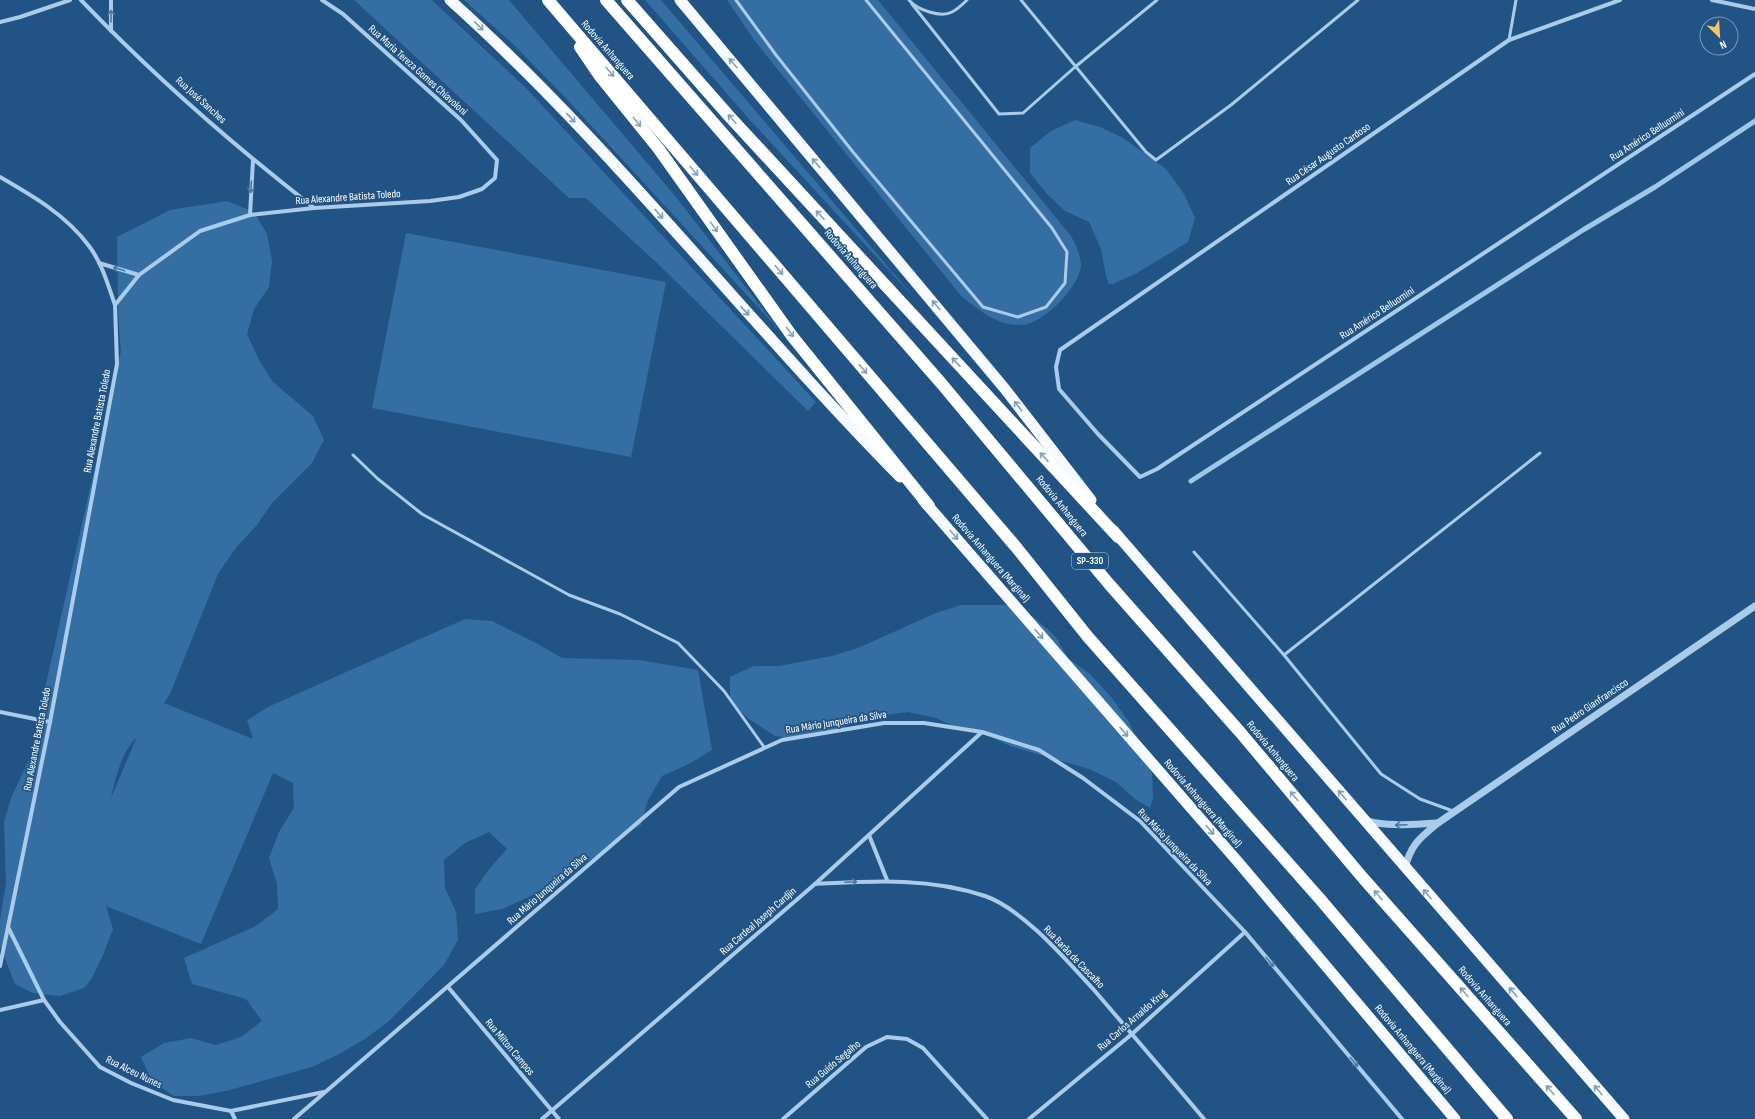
<svg xmlns="http://www.w3.org/2000/svg" width="1755" height="1119" font-family="'Sofia Sans Condensed',sans-serif">
<style>
.green{fill:#356ea2;fill-rule:evenodd}
.lines{fill:none;stroke-linecap:round;stroke-linejoin:round}
.stream{stroke:#9ec7ea;stroke-width:5}
.service{stroke:#aacbe9;stroke-width:3}
.minor{stroke:#aacbe9;stroke-width:4}
.tertiary{stroke:#aacbe9;stroke-width:7}
.trunk{stroke:#f6fafe;stroke-width:11}
.motorway{stroke:#fff;stroke-width:12}
.oneway{stroke:#4a78a3}
.oneway2{stroke:#819fbb}
.oneway3{stroke:#85a1bc}
.labels{text-anchor:middle;dominant-baseline:central;stroke-width:3.5;stroke-linejoin:round;paint-order:stroke}
.shield{fill:#215485;stroke:#bcccda;stroke-width:1}
.shield-label{font-size:10px;font-weight:bold;fill:#fff}
.street-label{font-size:11px;fill:#fff;stroke:#215485}
</style>
<rect width="100%" height="100%" fill="#215485"/>
<g class="green">
<polygon points="354,0 432,0 434,2 527,89 816,402 808,411 657,263 586,198 569,198"/>
<polygon points="464,0 509,0 676,197 779,330 564,96 513,44"/>
<polygon points="645,0 661,0 919,303 749,119"/>
<path d="M 727,0 L 878,0 L 1071,236 C 1076,245 1080,254 1081,264 C 1081,286 1043,324 1022,325 C 997,326 981,311 962,297 L 754,40 Z"/>
<polygon points="1075,120 1100,127 1123,138 1166,169 1184,194 1195,218 1188,242 1137,273 1113,284 1109,284 1106,276 1101,249 1089,222 1065,211 1047,194 1030,173 1030,148 1051,131"/>
<path d="M 227,201 L 254,212 L 267,234 L 272,261 L 269,287 L 254,309 L 247,334 L 258,358 L 272,381 L 313,416 L 324,440 L 312,463 L 272,503 L 257,525 L 235,549 L 218,574 L 170,694 L 164,703 L 253,739 L 247,720 L 270,706 L 465,619 L 492,621 L 538,644 L 562,658 L 639,660 L 698,670 L 712,750 L 689,764 L 662,776 L 648,800 L 641,825 L 618,839 L 597,856 L 529,897 L 502,909 L 475,914 L 475,889 L 490,868 L 507,849 L 489,832 L 465,843 L 444,860 L 445,888 L 456,912 L 458,940 L 444,965 L 389,1021 L 365,1039 L 339,1054 L 312,1067 L 226,1091 L 199,1096 L 174,1096 L 152,1081 L 141,1057 L 164,1043 L 191,1038 L 216,1045 L 241,1037 L 262,1021 L 246,999 L 192,984 L 184,958 L 256,926 L 278,909 L 277,884 L 269,858 L 279,832 L 294,808 L 293,783 L 273,773 L 201,944 L 106,906 L 113,929 L 103,955 L 92,978 L 84,988 L 60,996 L 33,993 L 15,984 L 0,946 L 0,920 L 6,883 L 4,822 L 11,798 L 33,751 L 40,726 L 46,691 L 45,688 L 121,351 C 117,313 118,275 117,237 L 170,210 ZM 135,739 L 136,739 L 111,798 C 115,778 122,753 135,739 Z"/>
<polygon points="406,233 666,282 631,457 372,408"/>
<polygon points="961,605 1012,605 1036,619 1055,636 1068,658 1090,674 1111,697 1129,722 1152,773 1153,798 1150,808 1135,799 1116,782 1089,769 1010,746 987,735 959,729 936,718 908,712 877,716 852,723 828,734 801,739 775,736 749,719 730,702 730,677 754,666 779,666 832,656 858,648 936,613"/>
</g>
<g class="lines">
<polyline class="stream" points="1191,481 1583,230 1655,187 1755,121"/>
<g class="service">
<polyline points="736,0 776,55 853,152 983,307 1018,317 1046,307 1065,283 1067,252 1052,228 866,0"/>
<path d="M 909,0 C 917,10 941,18 952,12 C 958,9 963,4 967,0"/>
<polyline points="1021,0 1146,152 1156,160 1231,105 1358,0"/>
<polyline points="912,4 999,114 1023,113 1075,67 1157,0"/>
<polyline points="1509,40 1516,0"/>
<polyline points="353,455 378,479 422,514 569,595 620,614 678,643 724,691 764,747"/>
<polyline points="1194,552 1284,655 1381,774 1420,799 1453,811"/>
<polyline points="1284,655 1540,453"/>
</g>
<g class="minor">
<path d="M 81,0 C 153,75 232,144 313,207"/>
<polyline points="111,0 111,31"/>
<polyline points="1620,0 1509,40 1060,350 1056,367 1059,389 1098,434 1140,477 1157,469 1755,74"/>
<polyline points="1712,0 1755,9"/>
<polyline points="0,22 20,17 70,0"/>
<path d="M 0,177 C 33,196 66,215 89,246 C 102,263 108,285 115,305"/>
<polyline points="250,215 253,160"/>
<polyline points="99,263 139,275"/>
<polyline points="0,712 50,722"/>
<polyline points="869,835 887,880"/>
<path d="M 815,884 C 872,881 929,877 985,896 C 1023,909 1067,961 1094,990 C 1131,1033 1168,1076 1204,1119"/>
<polyline points="8,927 44,1000 60,1022 100,1067 131,1083 173,1100 231,1111 324,1092"/>
<polyline points="0,966 50,722 117,364 115,305 139,275 200,231 250,215 314,208 430,201 459,197 482,189 495,178 497,160 461,120 343,14 322,0"/>
<polyline points="448,987 559,1119"/>
<polyline points="0,1010 44,1000"/>
<polyline points="231,1111 235,1119"/>
<polyline points="294,1119 679,787 782,740 884,723 924,723 982,732 1039,750 1083,778 1140,821 1245,932 1402,1119"/>
<polyline points="542,1119 815,884 982,732"/>
<polyline points="783,1119 866,1047 887,1037 907,1039 923,1048 987,1119"/>
<polyline points="1029,1119 1132,1034 1245,932"/>
</g>
<g class="tertiary">
<path d="M 1367,821 C 1390,827 1414,824 1438,823"/>
<path d="M 1405,868 C 1411,844 1420,838 1438,823 L 1755,606"/>
</g>
<g class="trunk">
<path d="M 450,0 C 613,146 746,321 900,477"/>
<polyline points="680,0 1005,389 1091,500"/>
<polyline points="923,500 1239,863 1455,1119"/>
<polyline points="1113,530 1624,1119"/>
</g>
<g class="motorway">
<polyline points="548,0 1016,547 1088,637 1320,899 1507,1119"/>
<polyline points="606,0 941,383 1109,584 1240,732 1363,878 1576,1119"/>
<polyline points="627,0 729,116 1118,537"/>
<polyline points="580,47 599,75 658,148 792,336 929,506"/>
</g>
</g>
<defs><path id="oneway-shaft" d="M-6 0H5M1.5-3L5.5 0L1.5 3" fill="none" stroke-width="1.6" stroke-linecap="round" stroke-linejoin="round"/></defs>
<g class="oneway">
<use href="#oneway-shaft" transform="translate(111 16) rotate(-90)"/>
<use href="#oneway-shaft" transform="translate(251 187) rotate(94)"/>
<use href="#oneway-shaft" transform="translate(119 269) rotate(-163)"/>
<use href="#oneway-shaft" transform="translate(1401 825) rotate(178)"/>
<use href="#oneway-shaft" transform="translate(851 882) rotate(-3)"/>
<use href="#oneway-shaft" transform="translate(1270 962) rotate(50)"/>
<use href="#oneway-shaft" transform="translate(1354 1062) rotate(50)"/>
</g>
<g class="oneway2">
<use href="#oneway-shaft" transform="translate(479 26) rotate(44)"/>
<use href="#oneway-shaft" transform="translate(733 63) rotate(-130)"/>
<use href="#oneway-shaft" transform="translate(571 118) rotate(47)"/>
<use href="#oneway-shaft" transform="translate(816 163) rotate(-130)"/>
<use href="#oneway-shaft" transform="translate(659 214) rotate(49)"/>
<use href="#oneway-shaft" transform="translate(936 305) rotate(-130)"/>
<use href="#oneway-shaft" transform="translate(745 311) rotate(47)"/>
<use href="#oneway-shaft" transform="translate(1018 406) rotate(-127)"/>
<use href="#oneway-shaft" transform="translate(954 535) rotate(49)"/>
<use href="#oneway-shaft" transform="translate(1039 634) rotate(49)"/>
<use href="#oneway-shaft" transform="translate(1124 732) rotate(49)"/>
<use href="#oneway-shaft" transform="translate(1342 795) rotate(-131)"/>
<use href="#oneway-shaft" transform="translate(1210 830) rotate(49)"/>
<use href="#oneway-shaft" transform="translate(1427 894) rotate(-131)"/>
<use href="#oneway-shaft" transform="translate(1513 992) rotate(-131)"/>
<use href="#oneway-shaft" transform="translate(1598 1090) rotate(-131)"/>
</g>
<g class="oneway3">
<use href="#oneway-shaft" transform="translate(610 72) rotate(49)"/>
<use href="#oneway-shaft" transform="translate(732 119) rotate(-132)"/>
<use href="#oneway-shaft" transform="translate(637 122) rotate(51)"/>
<use href="#oneway-shaft" transform="translate(694 171) rotate(49)"/>
<use href="#oneway-shaft" transform="translate(820 215) rotate(-133)"/>
<use href="#oneway-shaft" transform="translate(714 227) rotate(54)"/>
<use href="#oneway-shaft" transform="translate(779 270) rotate(49)"/>
<use href="#oneway-shaft" transform="translate(790 332) rotate(54)"/>
<use href="#oneway-shaft" transform="translate(956 362) rotate(-133)"/>
<use href="#oneway-shaft" transform="translate(863 369) rotate(49)"/>
<use href="#oneway-shaft" transform="translate(1044 457) rotate(-133)"/>
<use href="#oneway-shaft" transform="translate(1294 796) rotate(-130)"/>
<use href="#oneway-shaft" transform="translate(1378 895) rotate(-131)"/>
<use href="#oneway-shaft" transform="translate(1464 992) rotate(-131)"/>
<use href="#oneway-shaft" transform="translate(1550 1090) rotate(-131)"/>
</g>
<g class="labels">
<rect class="shield" x="1072" y="553" width="36" height="16" rx="3"/>
<g class="shield-label">
<text x="1090" y="561">SP-330</text>
</g>
<g class="street-label">
<text transform="translate(608 50) rotate(49)">Rodovia Anhanguera</text>
<text transform="translate(418 70) rotate(42)">Rua Maria Tereza Gomes Chiavoloni</text>
<text transform="translate(201 100) rotate(42)">Rua José Sanches</text>
<text transform="translate(1647 135) rotate(-33)">Rua Américo Belluomini</text>
<text transform="translate(1328 154) rotate(-35)">Rua César Augusto Cardoso</text>
<text transform="translate(348 197) rotate(-4)">Rua Alexandre Batista Toledo</text>
<text transform="translate(851 259) rotate(49)">Rodovia Anhanguera</text>
<text transform="translate(1377 313) rotate(-33)">Rua Américo Belluomini</text>
<text transform="translate(97 421) rotate(-79)">Rua Alexandre Batista Toledo</text>
<text transform="translate(1062 506) rotate(51)">Rodovia Anhanguera</text>
<text transform="translate(991 558) rotate(49)">Rodovia Anhanguera (Marginal)</text>
<text transform="translate(1590 706) rotate(-34)">Rua Pedro Gianfrancisco</text>
<text transform="translate(836 722) rotate(-9)">Rua Mário Junqueira da Silva</text>
<text transform="translate(37 739) rotate(-79)">Rua Alexandre Batista Toledo</text>
<text transform="translate(1273 751) rotate(50)">Rodovia Anhanguera</text>
<text transform="translate(1203 803) rotate(49)">Rodovia Anhanguera (Marginal)</text>
<text transform="translate(1175 847) rotate(46)">Rua Mário Junqueira da Silva</text>
<text transform="translate(547 889) rotate(-41)">Rua Mário Junqueira da Silva</text>
<text transform="translate(758 921) rotate(-41)">Rua Cardeal Joseph Cardjin</text>
<text transform="translate(1074 957) rotate(46)">Rua Barão de Cascalho</text>
<text transform="translate(1485 996) rotate(49)">Rodovia Anhanguera</text>
<text transform="translate(1132 1020) rotate(-41)">Rua Carlos Arnaldo Krug</text>
<text transform="translate(510 1047) rotate(50)">Rua Milton Campos</text>
<text transform="translate(1413 1049) rotate(50)">Rodovia Anhanguera (Marginal)</text>
<text transform="translate(833 1064) rotate(-40)">Rua Guido Segalho</text>
<text transform="translate(134 1072) rotate(26)">Rua Alceu Nunes</text>
</g>
</g>
<g transform="translate(1719 36) rotate(155)"><circle r="19" fill="#215485" stroke="#7a98b6"/>
<path d="M0-3L7 15L0 10L-7 15Z" fill="#f5c46b"/>
<text y="-6" font-size="11" font-weight="bold" text-anchor="middle" fill="#ffffff">N</text>
</g>
</svg>
